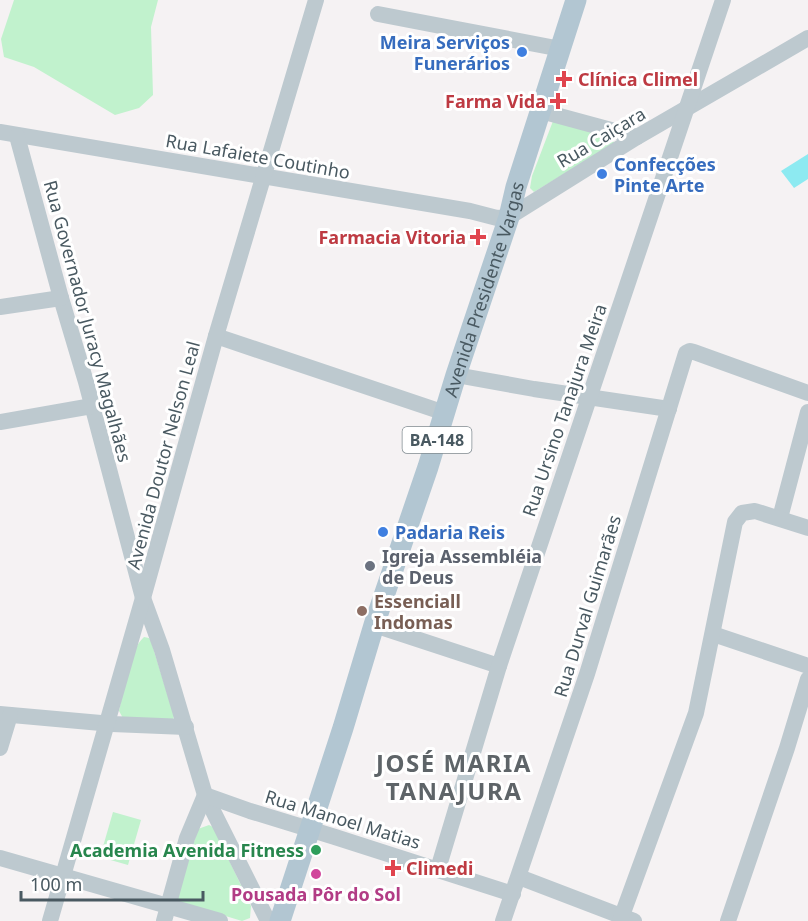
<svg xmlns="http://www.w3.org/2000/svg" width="808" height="921" font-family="'Noto Sans',sans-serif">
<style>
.green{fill:#c1f2cd}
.water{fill:#8deaf1}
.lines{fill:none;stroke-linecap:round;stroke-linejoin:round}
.minor{stroke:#bdc9cf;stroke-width:16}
.major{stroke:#b2c6d2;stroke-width:21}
.shop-dot{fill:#3f7fe0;stroke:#fff;stroke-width:2}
.health-dot{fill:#e0444e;stroke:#fff;stroke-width:2}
.worship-dot{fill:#6b7280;stroke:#fff;stroke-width:2}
.education-dot{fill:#8d6e63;stroke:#fff;stroke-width:2}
.leisure-dot{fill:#2e9e5b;stroke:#fff;stroke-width:2}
.hotel-dot{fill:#d1479c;stroke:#fff;stroke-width:2}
.labels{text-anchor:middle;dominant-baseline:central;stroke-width:6;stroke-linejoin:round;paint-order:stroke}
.shield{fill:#fff;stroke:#808b90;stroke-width:1.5}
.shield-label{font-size:16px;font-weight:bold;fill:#495961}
.shop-label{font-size:18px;font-weight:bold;fill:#366cbe;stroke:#fff;text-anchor:start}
.health-label{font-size:18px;font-weight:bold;fill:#be3a42;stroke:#fff;text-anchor:start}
.street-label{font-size:18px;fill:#495961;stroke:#fff}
.worship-label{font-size:18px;font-weight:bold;fill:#5b616d;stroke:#fff;text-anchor:start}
.education-label{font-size:18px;font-weight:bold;fill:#785e54;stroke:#fff;text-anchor:start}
.leisure-label{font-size:18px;font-weight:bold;fill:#27864d;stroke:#fff;text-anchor:end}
.hotel-label{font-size:18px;font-weight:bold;fill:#b23c85;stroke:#fff}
.district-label{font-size:24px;font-weight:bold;letter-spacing:1.5px;fill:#5e6468;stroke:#fff}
</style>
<rect width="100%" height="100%" fill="#f5f2f3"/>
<g class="green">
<polygon points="14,0 158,0 151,27 153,95 139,108 115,115 34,67 4,57 1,39"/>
<polygon points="553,121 570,124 610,139 615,143 534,192 530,188 532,176"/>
<path d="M 144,637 L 149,638 L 151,641 L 174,716 L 173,721 L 124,720 L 119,711 C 124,691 128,651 144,637 Z"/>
<polygon points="113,812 141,820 128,865 100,857"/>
<polygon points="209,825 213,827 251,906 250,918 242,921 176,901 198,829"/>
</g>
<polygon class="water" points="808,154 808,179 794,188 781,171"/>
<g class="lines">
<g class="minor">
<polyline points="378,14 561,49"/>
<polyline points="541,111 637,137"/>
<polyline points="0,132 470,211 497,218 509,217 637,137 808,38"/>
<polyline points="17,136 61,298 86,382 143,598 162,650 205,795 268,921"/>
<polyline points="0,307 61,298"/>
<polyline points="216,336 445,413"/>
<polyline points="456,375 534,389 669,409"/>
<polyline points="0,422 92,406"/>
<polyline points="780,518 808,412"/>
<polyline points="374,625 499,666"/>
<polyline points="713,634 808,666"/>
<polyline points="0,714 112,724 186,727"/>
<polyline points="0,748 10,715"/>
<polyline points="0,858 220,921"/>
<polyline points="438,869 499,666 723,0"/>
<polyline points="519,877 634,921"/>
<polyline points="50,921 143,598 216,336 316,0"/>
<polyline points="164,921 187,838 205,795 250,811 335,837 513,894"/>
<polyline points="503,921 587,674 686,353 690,351 694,352 808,393"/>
<polyline points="620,921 696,713 735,522 742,513 755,511 808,528"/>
<polyline points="728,921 787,748 808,679"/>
</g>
<path class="major" id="s1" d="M 280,921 L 343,728 L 374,625 L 428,467 L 456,375 L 509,217 L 516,187 L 576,0"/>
</g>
<g class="shop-dot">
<circle cx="522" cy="52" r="6"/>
<circle cx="602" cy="174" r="6"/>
<circle cx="383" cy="532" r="6"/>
</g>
<g class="health-dot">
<path d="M561 70h6v6h6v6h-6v6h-6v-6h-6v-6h6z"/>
<path d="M555 92h6v6h6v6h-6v6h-6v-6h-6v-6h6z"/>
<path d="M475 228h6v6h6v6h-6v6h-6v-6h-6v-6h6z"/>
<path d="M390 859h6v6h6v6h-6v6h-6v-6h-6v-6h6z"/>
</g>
<circle class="worship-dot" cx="370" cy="566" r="6"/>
<circle class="education-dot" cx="362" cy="611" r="6"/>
<circle class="leisure-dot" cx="316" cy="850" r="6"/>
<circle class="hotel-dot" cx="316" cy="874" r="6"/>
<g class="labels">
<rect class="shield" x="402.5" y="427" width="69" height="26" rx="4.5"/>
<g class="shield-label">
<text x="437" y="440">BA-148</text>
</g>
<g class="shop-label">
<text x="510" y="42" text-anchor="end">Meira Serviços<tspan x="510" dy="21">Funerários</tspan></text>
<text x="614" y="164">Confecções<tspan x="614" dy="21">Pinte Arte</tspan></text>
<text x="395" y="532">Padaria Reis</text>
</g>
<g class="health-label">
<text x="578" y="79">Clínica Climel</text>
<text x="546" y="101" text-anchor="end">Farma Vida</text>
<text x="466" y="237" text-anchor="end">Farmacia Vitoria</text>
<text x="406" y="868">Climedi</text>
</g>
<g class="street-label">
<text transform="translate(601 137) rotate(-31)">Rua Caiçara</text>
<text transform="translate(258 156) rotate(10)">Rua Lafaiete Coutinho</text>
<text stroke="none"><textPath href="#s1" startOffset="664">Avenida Presidente Vargas</textPath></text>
<text transform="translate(88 321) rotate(75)">Rua Governador Juracy Magalhães</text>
<text transform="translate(564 410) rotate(-71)">Rua Ursino Tanajura Meira</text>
<text transform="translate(163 455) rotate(-75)">Avenida Doutor Nelson Leal</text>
<text transform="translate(587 606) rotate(-73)">Rua Durval Guimarães</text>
<text transform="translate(343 819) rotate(17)">Rua Manoel Matias</text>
</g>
<g class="worship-label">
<text x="382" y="556">Igreja Assembléia<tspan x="382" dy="21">de Deus</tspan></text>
</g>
<g class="education-label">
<text x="374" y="601">Essenciall<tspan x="374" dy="21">Indomas</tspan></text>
</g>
<g class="leisure-label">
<text x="304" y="850">Academia Avenida Fitness</text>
</g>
<g class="hotel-label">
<text x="316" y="894">Pousada Pôr do Sol</text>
</g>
<g class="district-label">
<text x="454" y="762">JOSÉ MARIA<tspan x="454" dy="28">TANAJURA</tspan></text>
</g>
</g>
<path d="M21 891v9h182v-9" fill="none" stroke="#495961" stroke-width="3"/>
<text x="30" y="891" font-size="18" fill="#495961" stroke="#ffffff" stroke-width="4.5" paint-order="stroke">100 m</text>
</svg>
